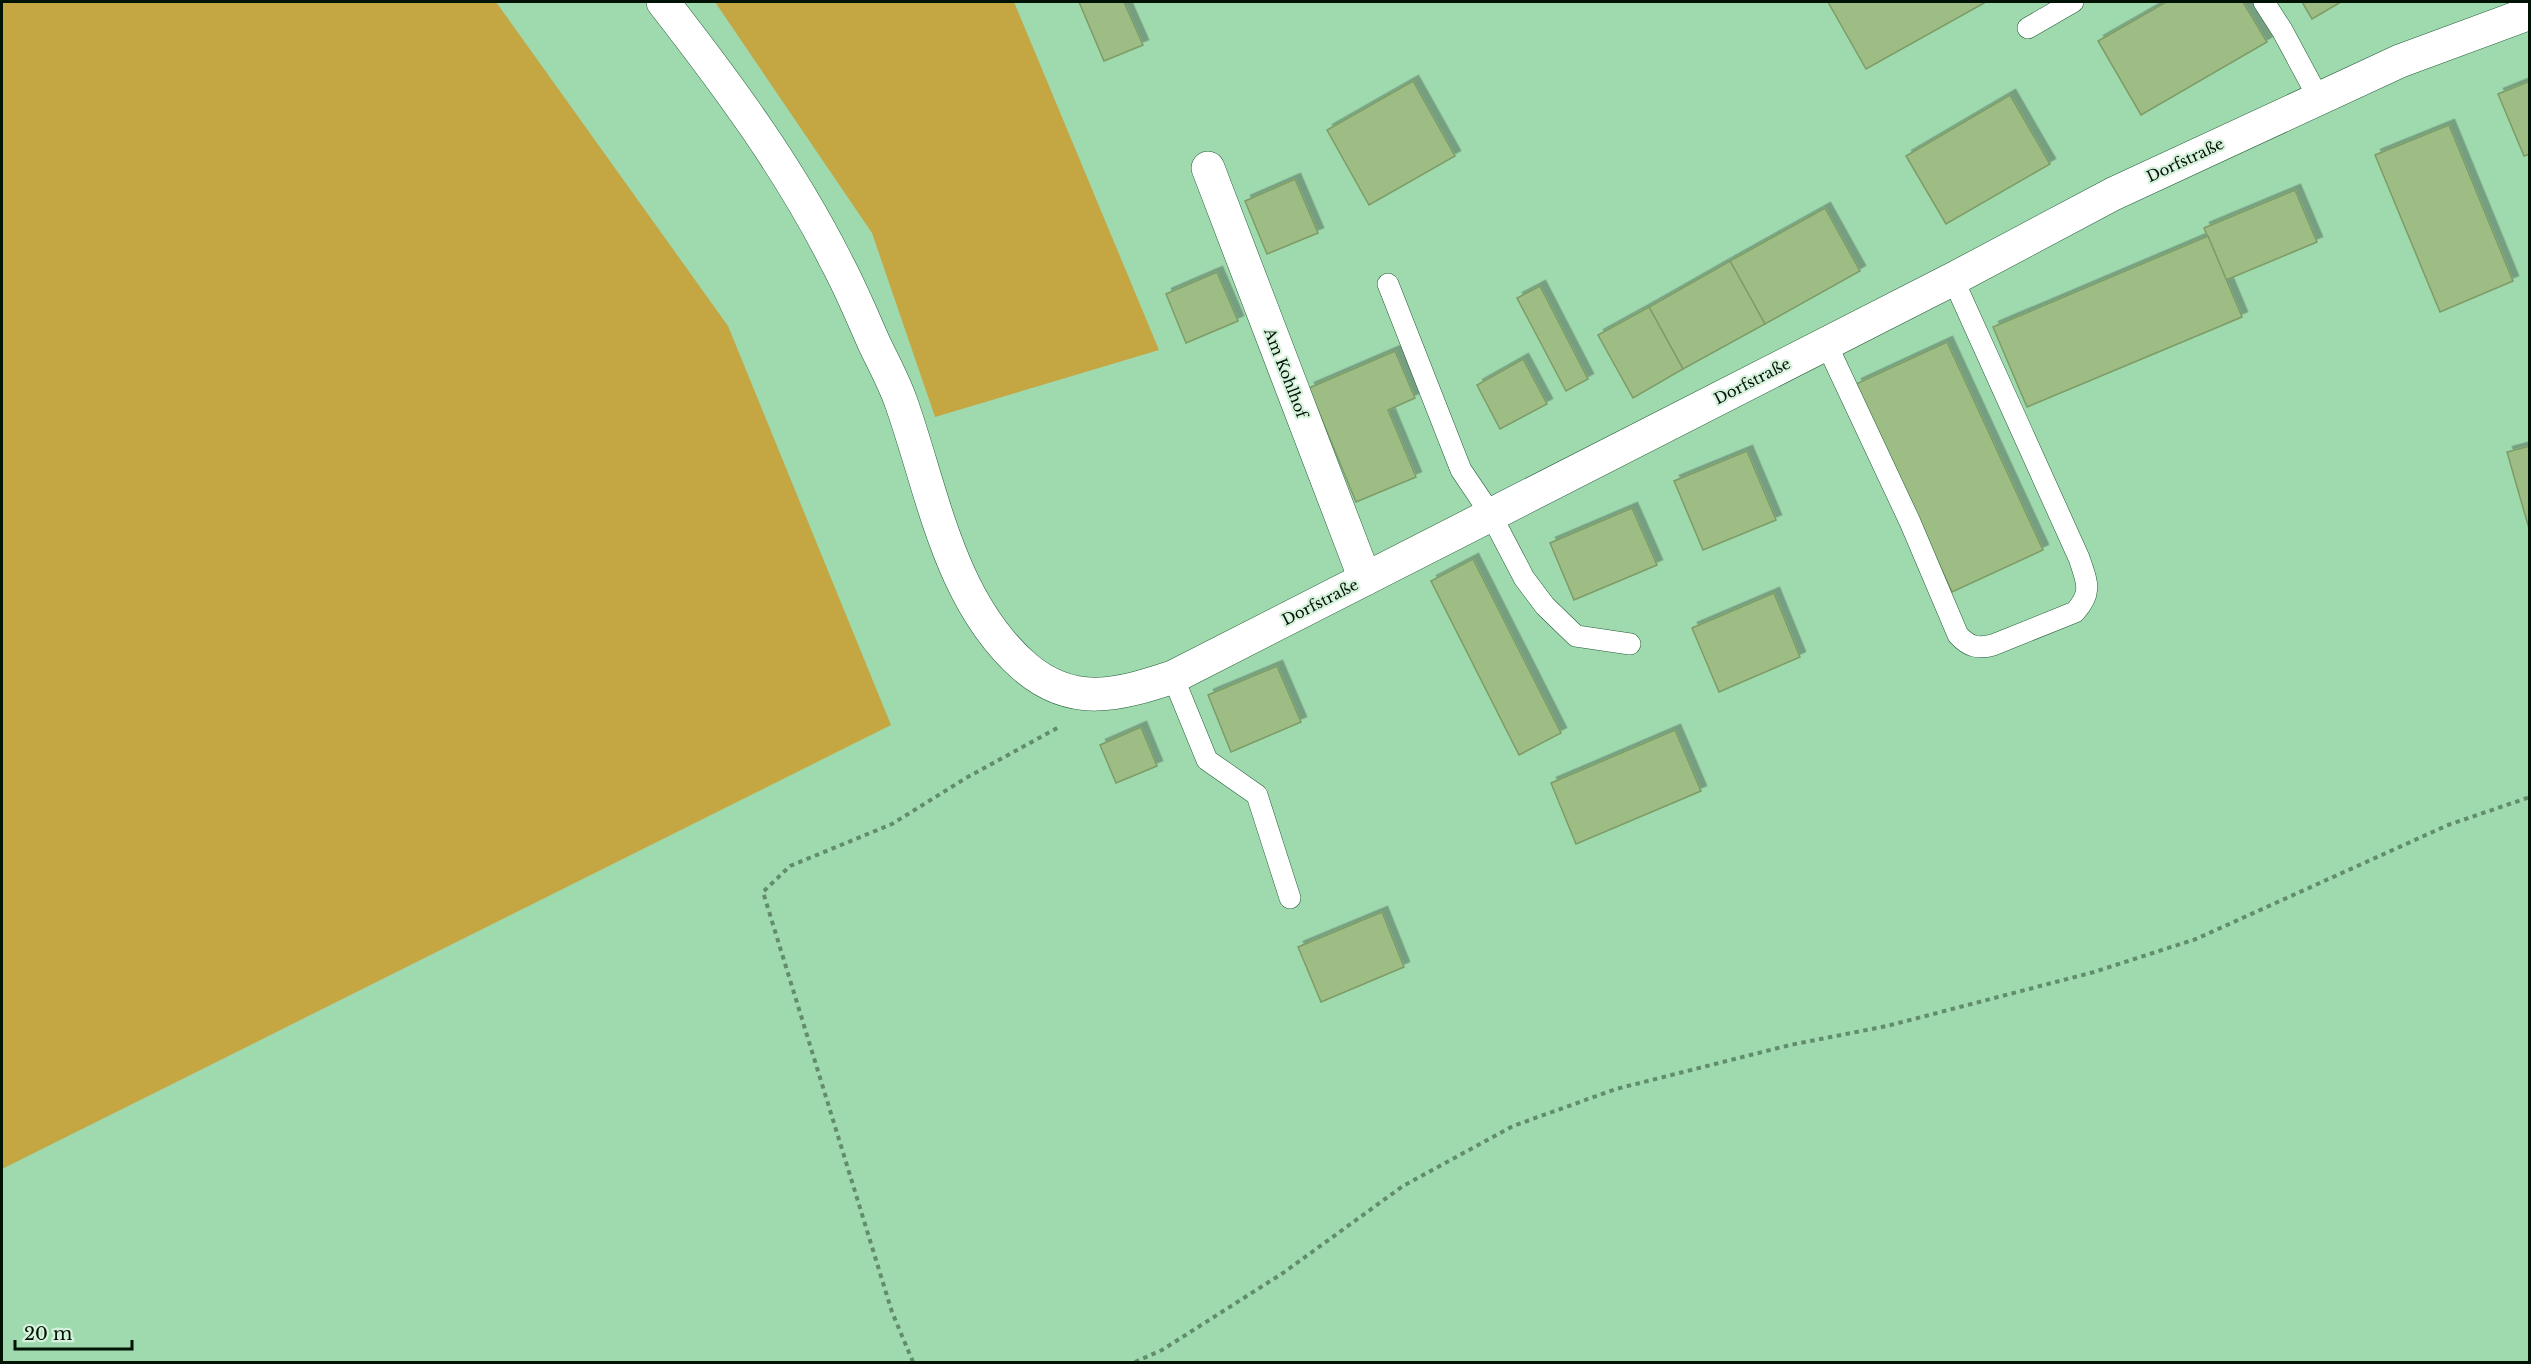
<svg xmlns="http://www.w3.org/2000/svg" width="2531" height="1364" font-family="'Libre Baskerville',serif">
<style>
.green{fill:#c4a643}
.building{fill:#9dbd85;stroke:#7d9c66;stroke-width:1.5;filter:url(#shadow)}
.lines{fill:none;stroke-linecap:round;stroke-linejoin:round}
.lane-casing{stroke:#255d38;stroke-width:22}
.street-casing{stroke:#255d38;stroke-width:34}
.secondary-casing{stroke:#255d38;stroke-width:34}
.path{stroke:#628d6d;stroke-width:4;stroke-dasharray:4.5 4.5;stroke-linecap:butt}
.lane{stroke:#fff;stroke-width:21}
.street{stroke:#fff;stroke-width:33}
.secondary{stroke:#fff;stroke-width:33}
.labels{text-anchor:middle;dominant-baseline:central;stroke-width:4.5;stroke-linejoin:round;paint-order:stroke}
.street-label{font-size:15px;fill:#001305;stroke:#d6f2dc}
</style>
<defs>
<filter id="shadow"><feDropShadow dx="5.5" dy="-5.5" stdDeviation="0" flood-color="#0004"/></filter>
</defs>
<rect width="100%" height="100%" fill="#9fd9ae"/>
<g class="green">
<polygon points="2,2 496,2 728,326 891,725 2,1169"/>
<polygon points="715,2 1014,2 1159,350 935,417 872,233"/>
</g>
<g class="building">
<polygon points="1079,2 1124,2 1143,45 1104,61"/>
<polygon points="1828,2 1986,2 1866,69"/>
<polygon points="2166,2 2243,2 2267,42 2141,115 2098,41"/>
<polygon points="2302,2 2341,2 2312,19"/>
<polygon points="1413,81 1455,156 1369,205 1327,130"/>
<polygon points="2530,81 2530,154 2524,156 2498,94"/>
<polygon points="2010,95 2050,164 1946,224 1906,156"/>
<polygon points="2449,125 2513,281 2440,312 2375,155"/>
<polygon points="1295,179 1318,233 1267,254 1245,201"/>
<polygon points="2295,190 2317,242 2226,280 2204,228"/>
<polygon points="1825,208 1860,271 1765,324 1730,261"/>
<polygon points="2208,236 2242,317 2027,407 1993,327"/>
<polygon points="1730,261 1765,324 1683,369 1649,307"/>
<polygon points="1217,272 1238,321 1186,343 1166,294"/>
<polygon points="1540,286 1588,379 1566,391 1517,298"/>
<polygon points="1649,307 1683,369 1633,398 1598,335"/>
<polygon points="1947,342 2043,550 1952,592 1856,384"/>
<polygon points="1395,351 1415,398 1388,410 1416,477 1356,502 1309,388"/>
<polygon points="1523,359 1547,404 1500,429 1477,385"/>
<polygon points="2530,446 2530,532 2507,452"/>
<polygon points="1747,451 1776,520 1703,550 1674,481"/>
<polygon points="1632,508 1657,565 1574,600 1550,543"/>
<polygon points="1473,559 1561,733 1519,755 1431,581"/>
<polygon points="1774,593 1800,657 1719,692 1692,628"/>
<polygon points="1277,666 1301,722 1231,752 1208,695"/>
<polygon points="1141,727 1157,766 1116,783 1100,745"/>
<polygon points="1675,730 1701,791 1576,844 1551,783"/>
<polygon points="1382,912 1404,967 1321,1002 1298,947"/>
</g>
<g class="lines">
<g class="lane-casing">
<g id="lane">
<polyline points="2264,2 2282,30 2318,97"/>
<polyline points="2028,28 2073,2"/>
<polyline points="1388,284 1461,470 1490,513 1524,578 1545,606 1576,636 1630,644"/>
<path d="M 1826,343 L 1910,522 L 1958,635 C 1969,647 1978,649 1993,645 L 2075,612 C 2093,592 2087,582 2079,558 L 1953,279"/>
<polyline points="1173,677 1207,760 1257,795 1290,898"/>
</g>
</g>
<g class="street-casing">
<polyline id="street" points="1208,168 1365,579"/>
</g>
<g class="secondary-casing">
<path id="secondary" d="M 663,2 C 727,84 790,169 837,263 C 851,289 862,316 874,343 C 883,362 894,382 901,402 C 933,492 949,601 1025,667 C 1073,708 1119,695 1173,677 L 1953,279 L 2113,194 L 2400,61 L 2530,13"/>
</g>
<g class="path">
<polyline points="913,1362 892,1312 763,892 790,866 892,824 966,778 1059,727"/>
<polyline points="1135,1362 1162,1350 1283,1273 1403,1186 1513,1126 1616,1089 1790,1045 1887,1026 2094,972 2196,939 2448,825 2530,797"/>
</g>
<use href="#lane" class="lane"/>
<use href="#street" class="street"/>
<use href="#secondary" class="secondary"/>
</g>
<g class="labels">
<g class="street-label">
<text transform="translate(2185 160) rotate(-25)">Dorfstraße</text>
<text transform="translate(1286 373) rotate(69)">Am Kohlhof</text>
<text transform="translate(1752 381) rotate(-27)">Dorfstraße</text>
<text transform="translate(1320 602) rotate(-27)">Dorfstraße</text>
</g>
</g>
<rect width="2531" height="1364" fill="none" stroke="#001305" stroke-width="6"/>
<path d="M15 1340v9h117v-9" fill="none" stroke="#001305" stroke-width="3"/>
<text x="24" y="1340" font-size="18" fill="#001305" stroke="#d6f2dc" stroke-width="4.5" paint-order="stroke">20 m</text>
</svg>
